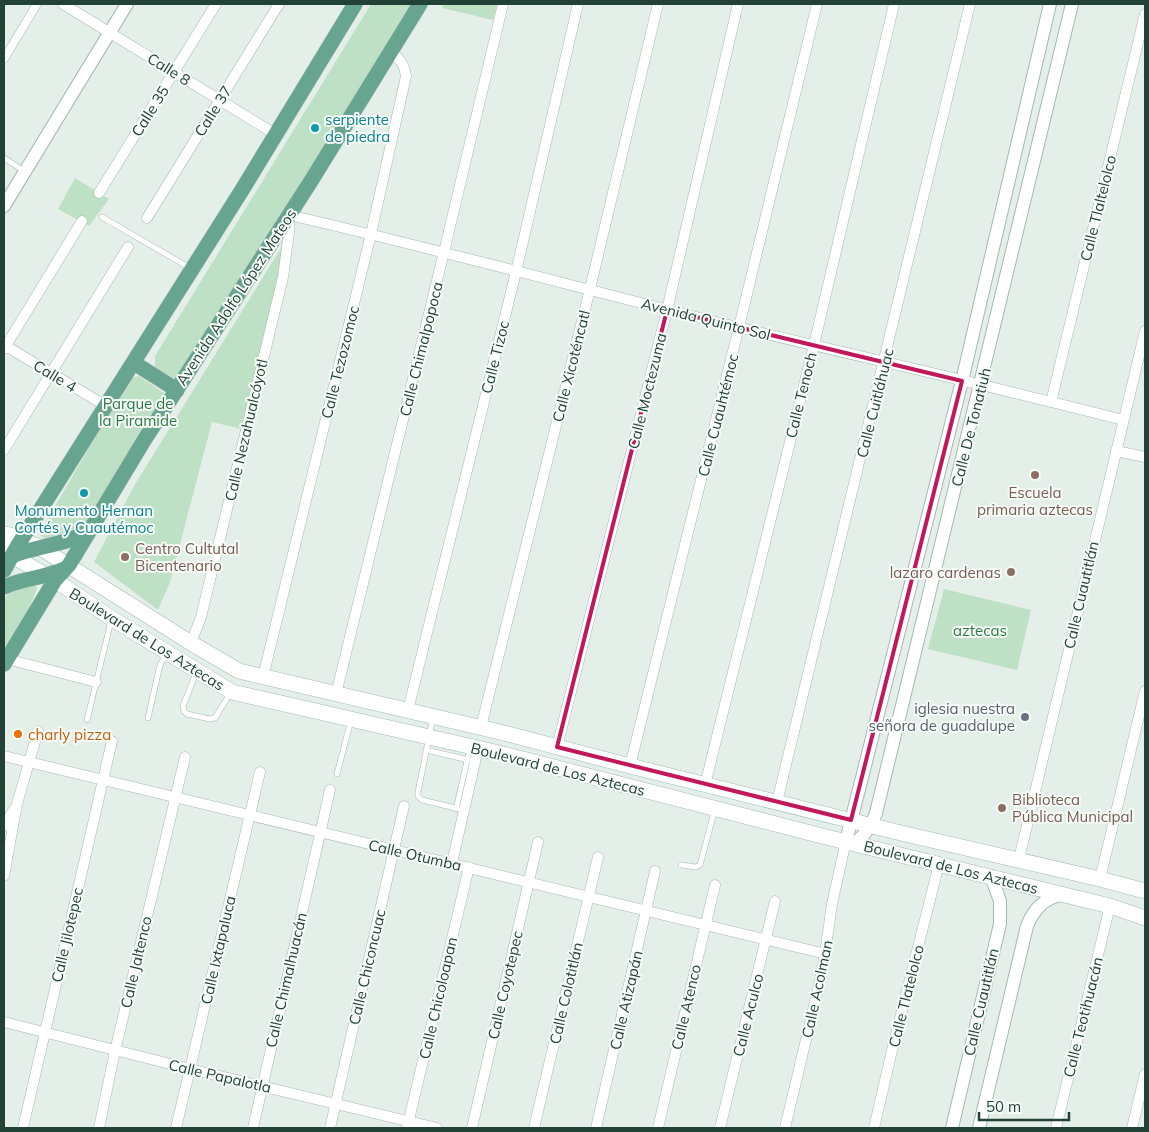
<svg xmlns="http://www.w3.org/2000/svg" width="1149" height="1132" font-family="Mulish,sans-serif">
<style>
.green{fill:#bee0c4}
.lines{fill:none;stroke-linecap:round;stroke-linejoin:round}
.service-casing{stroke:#a7b8b1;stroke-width:6}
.pedestrian-casing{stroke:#a7b8b1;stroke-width:9}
.minor-casing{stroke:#a7b8b1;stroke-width:11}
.tertiary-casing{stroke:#a7b8b1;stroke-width:14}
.secondary-casing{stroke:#a3bbb1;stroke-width:16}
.primary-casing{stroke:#c1cac7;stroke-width:16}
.service{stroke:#fff;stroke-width:5}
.pedestrian{stroke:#fff;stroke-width:8}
.minor{stroke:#fff;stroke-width:10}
.tertiary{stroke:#fff;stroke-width:12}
.secondary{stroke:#fff;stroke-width:15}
.primary{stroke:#68a591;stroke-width:15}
.marked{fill:none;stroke:#c2185b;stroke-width:4;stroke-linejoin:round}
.culture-dot{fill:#0f9aa8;stroke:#f6fbf8;stroke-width:2}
.education-dot{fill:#8d6e63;stroke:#f6fbf8;stroke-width:2}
.worship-dot{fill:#6b7280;stroke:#f6fbf8;stroke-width:2}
.food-dot{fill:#e8710a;stroke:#f6fbf8;stroke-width:2}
.labels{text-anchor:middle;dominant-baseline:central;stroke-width:4;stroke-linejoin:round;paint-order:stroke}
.street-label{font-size:15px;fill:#234237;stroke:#f6fbf8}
.culture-label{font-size:15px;fill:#0d838f;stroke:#f6fbf8;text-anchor:start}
.park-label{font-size:15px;fill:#2c7a44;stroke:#f6fbf8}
.education-label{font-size:15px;fill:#785e54;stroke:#f6fbf8;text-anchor:start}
.worship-label{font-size:15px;fill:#5b616d;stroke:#f6fbf8;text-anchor:end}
.food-label{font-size:15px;fill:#c56008;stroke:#f6fbf8;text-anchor:start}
</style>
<rect width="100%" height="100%" fill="#e5efea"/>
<g class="green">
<polygon points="371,4 412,4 183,373 174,378 164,374 155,367 155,356"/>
<polygon points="444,4 497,4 493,20 442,8"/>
<polygon points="75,178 109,199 89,226 58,209"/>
<polygon points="281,248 288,248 242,429 212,422 170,582 158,610 94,562 134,486"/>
<polygon points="139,376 165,394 89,530 51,543 39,534 127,382 133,377"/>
<polygon points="33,582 37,588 24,621 4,656 4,599 10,592"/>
<polygon points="944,589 1031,610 1017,670 928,649"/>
</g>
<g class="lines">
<g class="service-casing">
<g id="service">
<polyline points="4,158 24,171"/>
<polyline points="102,217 190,268"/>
<polyline points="196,673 183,706 184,711 187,714 210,719 215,718 231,692"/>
<polyline points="433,717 418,792 418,796 422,800 464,810"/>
<polyline points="148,718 160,665 167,653"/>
<polyline points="87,720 111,621"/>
<polyline points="426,750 469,760"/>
<polyline points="337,774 351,720"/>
<polyline points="456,809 470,748"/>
<polyline points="681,865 696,867 700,865 715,809"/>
</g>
</g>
<g class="pedestrian-casing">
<polyline id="pedestrian" points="4,59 37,4"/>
</g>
<g class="minor-casing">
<g id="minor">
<polyline points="63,4 275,134"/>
<polyline points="99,193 216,4"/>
<polyline points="147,218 279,4"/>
<polyline points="4,345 106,406"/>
<polyline points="4,349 82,221"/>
<polyline points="1051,402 1145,14"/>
<polyline points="4,450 128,247"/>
<polyline points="1116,451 1145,457"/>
<path d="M 191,643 L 201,617 L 283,277 L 289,232 L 289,215 C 428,247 565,284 704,319 C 843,353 984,384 1123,420"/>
<polyline points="7,659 96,682"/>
<path d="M 263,677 L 371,234 L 406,76 C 405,64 399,59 391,51"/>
<polyline points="336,694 444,252 503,4"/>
<polyline points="408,710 516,272 578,4"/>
<polyline points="481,727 590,289 658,4"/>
<polyline points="557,747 667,310 738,4"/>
<polyline points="4,756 826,954"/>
<polyline points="630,766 739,327 817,4"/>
<polyline points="705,785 814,345 894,4"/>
<polyline points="777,802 970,4"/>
<polyline points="4,826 14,809"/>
<polyline points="1019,859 1145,331"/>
<polyline points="452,863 478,749"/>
<polyline points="4,876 17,804 38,731"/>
<polyline points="1100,879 1145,691"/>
<polyline points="4,1022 190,1069 437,1128"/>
<polyline points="23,1128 112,741"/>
<polyline points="99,1128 115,1051 185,757"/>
<polyline points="176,1128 260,772"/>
<polyline points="253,1128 330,790"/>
<polyline points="330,1128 404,806"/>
<polyline points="407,1128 469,867"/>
<polyline points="472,1128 538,842"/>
<polyline points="534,1128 598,857"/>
<polyline points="596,1128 655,871"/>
<polyline points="658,1128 715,885"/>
<polyline points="720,1128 775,901"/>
<polyline points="785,1128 823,968 832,904 846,841"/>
<polyline points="874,1128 894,1042 939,864"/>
<polyline points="1056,1128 1110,906"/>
<polyline points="1132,1128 1145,1074"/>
</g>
</g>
<g class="tertiary-casing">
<g id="tertiary">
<polyline points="4,206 127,4"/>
<polyline points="846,841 962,381 1050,4"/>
<path d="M 855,843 C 866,834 871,826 876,813 L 1072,4"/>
<polyline points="952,1128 1000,924 1000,901 991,876"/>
<path d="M 979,1128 L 1027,926 C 1034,909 1043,899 1061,895"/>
</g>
</g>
<g class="secondary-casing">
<g id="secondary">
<polyline points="4,534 10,535 39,547 191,643 239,671 504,733 630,766 901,833 1100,879 1145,891"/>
<polyline points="4,547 12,556 55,580 111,618 232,692 499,753 822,836 1110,906 1145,918"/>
</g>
</g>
<g class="primary-casing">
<g id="primary">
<polyline points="134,363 177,390"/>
<path d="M 12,556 C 38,545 67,546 90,529"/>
<polyline points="4,570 18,545 242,190 355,4"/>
<path d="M 4,587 C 23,578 45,578 64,569"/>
<polyline points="4,664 55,580 69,565 143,442 311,181 420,4"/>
</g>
</g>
<use href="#service" class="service"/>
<use href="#pedestrian" class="pedestrian"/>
<use href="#minor" class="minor"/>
<use href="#tertiary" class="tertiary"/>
<use href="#secondary" class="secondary"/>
<use href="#primary" class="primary"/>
</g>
<path class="marked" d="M 667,310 L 962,381 L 851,820 L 557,747 Z"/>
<g class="culture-dot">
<circle cx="315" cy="128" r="5"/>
<circle cx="84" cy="493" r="5"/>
</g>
<g class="education-dot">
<circle cx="1035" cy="475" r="5"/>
<circle cx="125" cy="557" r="5"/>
<circle cx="1011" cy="572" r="5"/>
<circle cx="1002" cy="808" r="5"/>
</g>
<circle class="worship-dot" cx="1025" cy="717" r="5"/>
<circle class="food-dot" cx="18" cy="734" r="5"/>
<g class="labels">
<g class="street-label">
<text transform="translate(169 69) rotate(32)">Calle 8</text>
<text transform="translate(150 111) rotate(-58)">Calle 35</text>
<text transform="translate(213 111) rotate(-58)">Calle 37</text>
<text transform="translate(1098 208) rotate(-76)">Calle Tlaltelolco</text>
<text transform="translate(236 297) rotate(-57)">Avenida Adolfo López Mateos</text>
<text transform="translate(706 319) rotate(14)">Avenida Quinto Sol</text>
<text transform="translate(421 349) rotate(-76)">Calle Chimalpopoca</text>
<text transform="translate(495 357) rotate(-76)">Calle Tizoc</text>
<text transform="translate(340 362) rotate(-76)">Calle Tezozomoc</text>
<text transform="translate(571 366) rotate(-76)">Calle Xicoténcatl</text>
<text transform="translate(55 376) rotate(31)">Calle 4</text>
<text transform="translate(647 391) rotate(-76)">Calle Moctezuma</text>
<text transform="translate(801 395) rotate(-76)">Calle Tenoch</text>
<text transform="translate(875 403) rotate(-76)">Calle Cuitláhuac</text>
<text transform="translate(718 415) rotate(-76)">Calle Cuauhtémoc</text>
<text transform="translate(971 427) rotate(-76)">Calle De Tonatiuh</text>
<text transform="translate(246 430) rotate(-77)">Calle Nezahualcóyotl</text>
<text transform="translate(1081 595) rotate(-77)">Calle Cuautitlán</text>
<text transform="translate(147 639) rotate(32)">Boulevard de Los Aztecas</text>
<text transform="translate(558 769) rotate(14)">Boulevard de Los Aztecas</text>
<text transform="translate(415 855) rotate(13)">Calle Otumba</text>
<text transform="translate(951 867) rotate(14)">Boulevard de Los Aztecas</text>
<text transform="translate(67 935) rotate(-77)">Calle Jilotepec</text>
<text transform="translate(218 950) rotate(-77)">Calle Ixtapaluca</text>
<text transform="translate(136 962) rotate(-77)">Calle Jaltenco</text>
<text transform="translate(367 967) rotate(-77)">Calle Chiconcuac</text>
<text transform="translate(286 980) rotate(-77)">Calle Chimalhuacán</text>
<text transform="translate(505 985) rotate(-77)">Calle Coyotepec</text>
<text transform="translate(817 989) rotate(-78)">Calle Acolman</text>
<text transform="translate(566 993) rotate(-77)">Calle Colotitlán</text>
<text transform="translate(906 996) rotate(-76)">Calle Tlatelolco</text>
<text transform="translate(438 998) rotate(-77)">Calle Chicoloapan</text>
<text transform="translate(626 1000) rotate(-77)">Calle Atizapán</text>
<text transform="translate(981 1002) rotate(-77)">Calle Cuautitlán</text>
<text transform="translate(686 1007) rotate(-77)">Calle Atenco</text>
<text transform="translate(748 1015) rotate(-76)">Calle Aculco</text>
<text transform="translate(1083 1017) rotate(-76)">Calle Teotihuacán</text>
<text transform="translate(220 1076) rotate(13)">Calle Papalotla</text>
</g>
<g class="culture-label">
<text x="325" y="119">serpiente<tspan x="325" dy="17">de piedra</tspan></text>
<text x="84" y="510" text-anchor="middle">Monumento Hernan<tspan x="84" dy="17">Cortés y Cuautémoc</tspan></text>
</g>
<g class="park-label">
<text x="138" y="403">Parque de<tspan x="138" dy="17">la Piramide</tspan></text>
<text x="980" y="630">aztecas</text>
</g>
<g class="education-label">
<text x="1035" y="492" text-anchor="middle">Escuela<tspan x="1035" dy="17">primaria aztecas</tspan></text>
<text x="135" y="548">Centro Cultutal<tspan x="135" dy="17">Bicentenario</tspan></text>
<text x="1001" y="572" text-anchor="end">lazaro cardenas</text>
<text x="1012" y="799">Biblioteca<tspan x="1012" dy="17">Pública Municipal</tspan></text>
</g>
<g class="worship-label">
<text x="1015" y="708">iglesia nuestra<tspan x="1015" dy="17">señora de guadalupe</tspan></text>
</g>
<g class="food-label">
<text x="28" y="734">charly pizza</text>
</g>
</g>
<rect width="1149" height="1132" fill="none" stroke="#234237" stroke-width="10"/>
<path d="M979 1112v8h90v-8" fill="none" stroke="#234237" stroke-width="2.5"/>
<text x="986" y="1112" font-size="15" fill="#234237" stroke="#f6fbf8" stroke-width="4" paint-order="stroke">50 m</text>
</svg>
